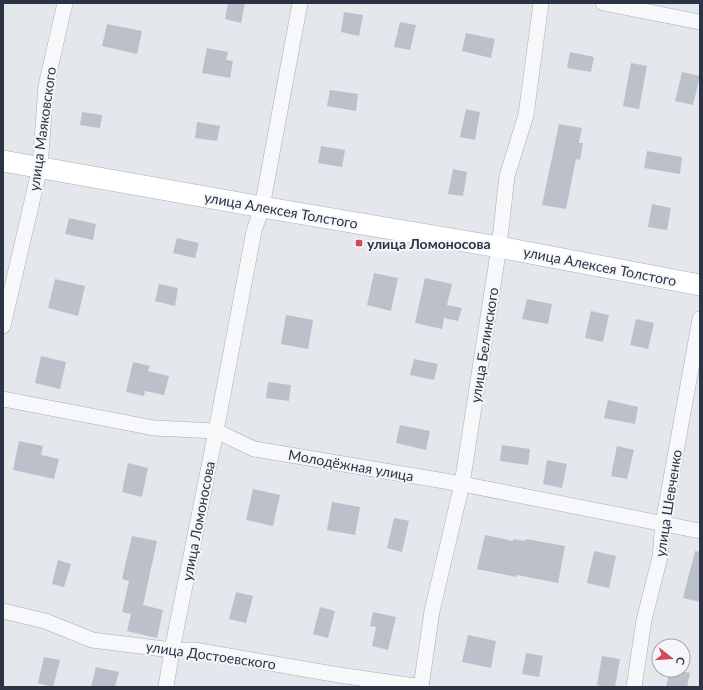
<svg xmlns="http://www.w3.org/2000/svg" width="703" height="690" font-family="Lato,sans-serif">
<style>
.building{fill:#bbc0ca}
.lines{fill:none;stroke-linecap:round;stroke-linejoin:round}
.street-casing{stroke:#a9aeb7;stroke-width:16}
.secondary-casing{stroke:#a9aeb7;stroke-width:22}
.street{stroke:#f7f8fa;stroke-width:15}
.secondary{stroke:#fff;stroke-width:21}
.poi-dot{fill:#d1495b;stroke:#f4f6f9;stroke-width:1.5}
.labels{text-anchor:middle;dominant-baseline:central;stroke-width:4;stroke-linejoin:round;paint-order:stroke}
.street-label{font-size:14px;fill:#2b3445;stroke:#f4f6f9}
.poi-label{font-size:14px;font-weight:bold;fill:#2b3445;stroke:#f4f6f9;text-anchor:start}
</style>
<rect width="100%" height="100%" fill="#e4e7ec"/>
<g class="building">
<polygon points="228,3 245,3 241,23 225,19"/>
<polygon points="344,12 363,15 359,36 341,32"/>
<polygon points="400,22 416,25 410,50 394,47"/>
<polygon points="107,24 142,31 137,54 102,46"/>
<polygon points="466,33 495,39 491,58 462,51"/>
<polygon points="207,48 228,52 226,60 233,61 230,78 202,73"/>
<polygon points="570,52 594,57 591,72 567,68"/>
<polygon points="631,63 647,66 639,109 623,106"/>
<polygon points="682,72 700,76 693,105 675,101"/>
<polygon points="330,90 358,94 356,111 327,106"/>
<polygon points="466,109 480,112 475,140 460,137"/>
<polygon points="82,112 102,115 100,128 80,125"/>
<polygon points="197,122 220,126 217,141 195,138"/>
<polygon points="559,124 582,128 579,143 583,143 580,160 576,159 566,209 542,205"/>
<polygon points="321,146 345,150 342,167 318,163"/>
<polygon points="647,151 682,157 680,174 644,168"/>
<polygon points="453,169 467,172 463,196 448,194"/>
<polygon points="652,204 671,208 667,230 648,227"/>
<polygon points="69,218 96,224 93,240 65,234"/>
<polygon points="177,238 199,243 195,258 173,253"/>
<polygon points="374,273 398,278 391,311 367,305"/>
<polygon points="425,278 452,284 447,305 462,308 458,321 444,318 442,329 415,323"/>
<polygon points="55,279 85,286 78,316 48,308"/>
<polygon points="159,284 178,288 175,306 155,301"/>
<polygon points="527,299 552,304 548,324 522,319"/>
<polygon points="591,311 609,315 603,342 585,338"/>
<polygon points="286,315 313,320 308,349 281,344"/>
<polygon points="636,319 654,323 648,349 630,345"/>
<polygon points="41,356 66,362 60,389 35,383"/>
<polygon points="414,359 438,364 434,380 410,375"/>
<polygon points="133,362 150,366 148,371 169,376 164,395 145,391 144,396 126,392"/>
<polygon points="268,382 291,385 289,401 266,398"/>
<polygon points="608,400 638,407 635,424 604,418"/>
<polygon points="400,425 430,431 426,450 396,443"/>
<polygon points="19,441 43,446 41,455 59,459 54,479 13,470"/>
<polygon points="502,445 530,449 528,465 500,461"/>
<polygon points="617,446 634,450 627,479 611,476"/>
<polygon points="547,460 567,464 562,488 543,484"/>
<polygon points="128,463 148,468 142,497 122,492"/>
<polygon points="253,489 280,495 273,526 246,520"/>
<polygon points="332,502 360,507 355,535 327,530"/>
<polygon points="394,518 409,521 402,552 387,548"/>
<polygon points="485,535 513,541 513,539 525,541 526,539 565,546 558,583 517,575 516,577 477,569"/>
<polygon points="132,536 157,541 143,605 163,610 157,638 127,631 131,614 122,612 129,581 122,579"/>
<polygon points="594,551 616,556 609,588 587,583"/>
<polygon points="695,551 700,552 700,602 683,598"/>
<polygon points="58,560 71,564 64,587 52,584"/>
<polygon points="236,592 253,596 246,623 229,619"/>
<polygon points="320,607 335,611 328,638 313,634"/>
<polygon points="373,612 396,617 388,650 372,646 376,627 370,626"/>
<polygon points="468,635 496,641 491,668 462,662"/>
<polygon points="526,653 543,656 539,677 522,674"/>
<polygon points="602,656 620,659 615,687 606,687 597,685"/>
<polygon points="44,657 60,660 53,687 38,683"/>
<polygon points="96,667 119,672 115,687 91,687"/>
<polygon points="670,670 677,670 690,673 687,687 666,687"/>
</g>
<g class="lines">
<g class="street-casing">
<g id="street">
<polyline points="603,3 700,22"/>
<polyline points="3,326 40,167 46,86 65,3"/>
<polyline points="3,399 154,428 216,431 254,449 462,484 700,531"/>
<polyline points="3,611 45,621 92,640 172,650 194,650 339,675 422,687"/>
<polyline points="166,687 172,650 216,431 254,231 262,207 300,3"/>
<polyline points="421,687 432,611 462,484 499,247 507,176 526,115 541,3"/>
<polyline points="634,687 644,620 660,557 663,523 700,319"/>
</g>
</g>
<g class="secondary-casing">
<polyline id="secondary" points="3,161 262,207 499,247 700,285"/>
</g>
<use href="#street" class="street"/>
<use href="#secondary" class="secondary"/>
</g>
<rect class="poi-dot" x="355" y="239" width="8" height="8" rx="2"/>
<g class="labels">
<g class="street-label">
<text transform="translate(42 129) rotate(-82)">улица Маяковского</text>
<text transform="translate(281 210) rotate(10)">улица Алексея Толстого</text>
<text transform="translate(600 266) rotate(11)">улица Алексея Толстого</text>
<text transform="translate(484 345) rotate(-81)">улица Белинского</text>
<text transform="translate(351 465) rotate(10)">Молодёжная улица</text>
<text transform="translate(668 503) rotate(-81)">улица Шевченко</text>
<text transform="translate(198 521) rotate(-79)">улица Ломоносова</text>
<text transform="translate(211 655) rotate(8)">улица Достоевского</text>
</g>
<g class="poi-label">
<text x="367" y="243">улица Ломоносова</text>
</g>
</g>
<rect width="703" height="690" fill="none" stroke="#2b3445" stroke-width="8"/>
<g transform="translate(671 658) rotate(107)"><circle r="19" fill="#f4f6f9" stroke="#a4a8b1"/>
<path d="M0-3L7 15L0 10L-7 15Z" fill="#d1495b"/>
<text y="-6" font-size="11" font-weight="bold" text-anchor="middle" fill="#2b3445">С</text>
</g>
</svg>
